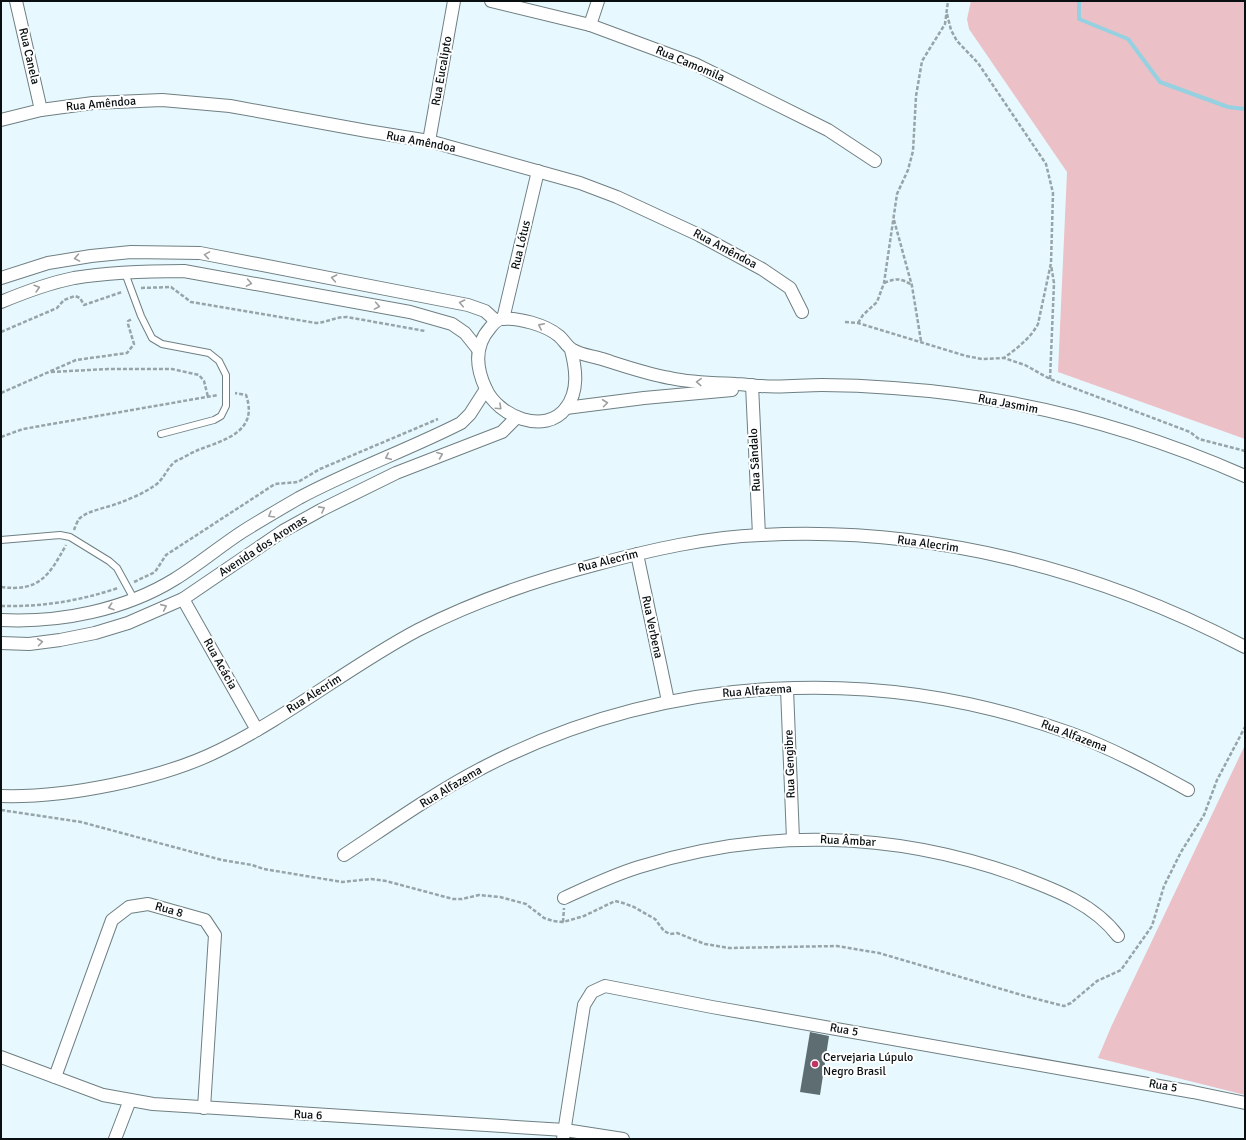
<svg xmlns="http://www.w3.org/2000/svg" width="1246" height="1140" font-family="Signika,sans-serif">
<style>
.green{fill:#ebc0c7}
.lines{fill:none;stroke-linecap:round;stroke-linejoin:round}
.stream{stroke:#95d1e0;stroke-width:4}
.building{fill:#5d6d71}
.lane-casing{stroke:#6f7f83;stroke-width:8}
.street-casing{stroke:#6f7f83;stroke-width:14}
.path{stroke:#97a4a8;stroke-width:2.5;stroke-dasharray:4 2;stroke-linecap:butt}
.lane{stroke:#fff;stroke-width:6}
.street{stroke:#fff;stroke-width:12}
.oneway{stroke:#9d9fa0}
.poi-dot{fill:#c23461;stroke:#fff;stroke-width:1.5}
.labels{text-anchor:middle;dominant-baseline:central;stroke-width:4;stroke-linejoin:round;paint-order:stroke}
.street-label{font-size:12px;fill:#090f11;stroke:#fff}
.poi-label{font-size:12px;fill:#090f11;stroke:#fff;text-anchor:start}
</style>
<rect width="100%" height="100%" fill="#e7f9fe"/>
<g class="green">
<polygon points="971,1 1245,1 1245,439 1058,372 1067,172 969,29 967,19"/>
<polygon points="1245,745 1245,1095 1098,1058 1111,1027"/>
</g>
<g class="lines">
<polyline class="stream" points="1079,1 1079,19 1128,39 1160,82 1228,107 1245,109"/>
</g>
<polygon class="building" points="810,1032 829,1036 820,1095 800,1092"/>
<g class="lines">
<g class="lane-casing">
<g id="lane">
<polyline points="125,273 141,316 152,338 162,344 209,353 219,361 226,375 226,406 221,416 214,420 161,434"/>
<polyline points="1,540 60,535 70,537 109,561 117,568 134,599"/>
</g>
</g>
<g class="street-casing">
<g id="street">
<polyline points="16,1 41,110"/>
<polyline points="491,1 590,25 695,64 828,130 875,161"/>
<polyline points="590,25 598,1"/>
<polyline points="1,120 41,110 93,103 162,100 230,106 367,131 429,141 580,183 617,197 699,235 762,269 790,288 802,312"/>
<polyline points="429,141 454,1"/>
<polyline points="1,278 48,263 91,256 131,252 200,253 468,305 485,311 496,321"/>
<path d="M 1,302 C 25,292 49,283 74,278 C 110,272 148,271 184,271 L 410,312 L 452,324 L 465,333 L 477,348"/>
<polyline points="503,319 538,171"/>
<path d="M 571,350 C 576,369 579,391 566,408 C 545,436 498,416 486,389 C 476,368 474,346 490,328 C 493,324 496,320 501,319 C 518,317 546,325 559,336 C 564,340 567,347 573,350 C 581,355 593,356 602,359 C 624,366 647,374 670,378 C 692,383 714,383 736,384 C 744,384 752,386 761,386 C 781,388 802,385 822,385 C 845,385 869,386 893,388 C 1014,396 1134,427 1245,476"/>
<polyline points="752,385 759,535"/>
<polyline points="566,408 644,398 732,390"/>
<polyline points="637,554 668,701"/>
<polyline points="183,599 257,730"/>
<path d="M 1,620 C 60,623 125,610 175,579 C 198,565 219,547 242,532 C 261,520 280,509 299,498 C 351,470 408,450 461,423 L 470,414 L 486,389"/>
<polyline points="1,643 29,644 60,640 95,633 128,623 183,599 283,531 321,510 396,473 502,432 516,418"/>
<polyline points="787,689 793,839"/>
<path d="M 1,796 C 66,798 162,779 220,750 C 289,716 350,666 418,630 C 475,601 536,580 598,564 C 651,550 706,537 761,535 C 929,526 1097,569 1245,647"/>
<path d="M 344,855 C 391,824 437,791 486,766 C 668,673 879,664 1070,733 C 1111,748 1150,769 1188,790"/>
<path d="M 564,898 C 588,887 613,875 639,867 C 764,828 892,831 1016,875 C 1053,889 1093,903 1118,936"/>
<polyline points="1,1057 103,1095 153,1104 565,1130 623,1139"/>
<polyline points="55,1077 112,920 129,907 148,904 205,920 215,935 204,1108"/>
<polyline points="115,1139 130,1100"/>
<polyline points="563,1139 584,1005 592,992 605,986 712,1007 1193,1092 1245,1103"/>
</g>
</g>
<g class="path">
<path d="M 947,14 L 951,30 L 957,41 L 978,63 L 1046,164 L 1053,193 L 1051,263 L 1038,324 C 1030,339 1017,348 1004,358"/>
<polyline points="894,220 912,286 921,341"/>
<path d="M 884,283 C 896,278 901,278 912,285"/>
<path d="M 141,288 L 171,287 L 191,302 L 316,323 C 328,322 335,317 347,317 L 425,331"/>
<polyline points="845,322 858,323 966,356 982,359 1004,358 1025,365 1050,379 1190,432 1199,439 1245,451"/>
<polyline points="858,323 863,315 877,302 884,283 897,194 908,170 913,151 916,96 922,61 945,24 948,1"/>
<polyline points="1,332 57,308 64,300 75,296 80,298 84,305 122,292"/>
<polyline points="51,372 108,369 172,369 199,375 204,381 208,397"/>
<polyline points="1050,379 1054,283 1051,265"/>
<polyline points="1,393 76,360 127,353 134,344 128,324 128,321 132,319"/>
<polyline points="1,437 23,429 218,395"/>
<path d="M 74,530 C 75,527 77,522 79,519 C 88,510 107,508 119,503 C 130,499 144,493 154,486 C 164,480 167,467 176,461 C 183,458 191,453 198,450 C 224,440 259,432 246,395 L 235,393"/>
<polyline points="134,582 155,572 166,555 275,484 298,482 320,469 438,419"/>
<path d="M 1,587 C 39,592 49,576 66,545"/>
<path d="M 1,606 C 42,607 79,601 118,588"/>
<polyline points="1,810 81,822 222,860 252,865 264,869 342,882 371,879 386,881 453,899 462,899 479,895 500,897 526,904 544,918 553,921 563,922 584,916 615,901 623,903 634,907 655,919 664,931 670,934 677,933 705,944 729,948 837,946 879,953 1025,996 1064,1006 1071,1003 1097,981 1121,970 1152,926 1164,886 1181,852 1204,815 1217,780 1245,727"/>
<polyline points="563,922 564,908"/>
</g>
<use href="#lane" class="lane"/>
<use href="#street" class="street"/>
</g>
<defs><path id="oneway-chevron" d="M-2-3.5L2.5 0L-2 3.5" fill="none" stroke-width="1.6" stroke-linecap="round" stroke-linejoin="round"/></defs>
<g class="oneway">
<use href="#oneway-chevron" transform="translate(207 255) rotate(-171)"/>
<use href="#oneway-chevron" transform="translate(77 258) rotate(170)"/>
<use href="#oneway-chevron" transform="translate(334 278) rotate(-169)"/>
<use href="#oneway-chevron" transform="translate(249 283) rotate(10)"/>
<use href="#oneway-chevron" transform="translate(37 288) rotate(-17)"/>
<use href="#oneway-chevron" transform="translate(462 303) rotate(-168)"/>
<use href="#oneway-chevron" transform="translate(377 306) rotate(10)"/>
<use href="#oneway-chevron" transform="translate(541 326) rotate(-154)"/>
<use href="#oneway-chevron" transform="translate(699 382) rotate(-177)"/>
<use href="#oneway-chevron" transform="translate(605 403) rotate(-7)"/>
<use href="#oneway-chevron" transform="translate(499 407) rotate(43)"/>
<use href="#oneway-chevron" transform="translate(440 455) rotate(-22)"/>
<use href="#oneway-chevron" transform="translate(388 457) rotate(155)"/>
<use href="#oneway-chevron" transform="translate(322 509) rotate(-28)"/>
<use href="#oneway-chevron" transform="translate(271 515) rotate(149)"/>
<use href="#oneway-chevron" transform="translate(111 607) rotate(163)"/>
<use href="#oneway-chevron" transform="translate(164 607) rotate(-24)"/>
<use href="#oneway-chevron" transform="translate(40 642) rotate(-7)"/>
</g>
<circle class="poi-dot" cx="815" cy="1064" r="4"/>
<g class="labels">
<g class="street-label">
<text transform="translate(29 56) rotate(77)">Rua Canela</text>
<text transform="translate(690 64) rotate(23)">Rua Camomila</text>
<text transform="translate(442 71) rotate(-80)">Rua Eucalipto</text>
<text transform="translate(101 104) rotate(-5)">Rua Amêndoa</text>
<text transform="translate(421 142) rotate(11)">Rua Amêndoa</text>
<text transform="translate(521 245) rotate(-77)">Rua Lótus</text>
<text transform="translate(725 249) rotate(28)">Rua Amêndoa</text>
<text transform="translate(1008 404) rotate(11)">Rua Jasmim</text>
<text transform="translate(755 460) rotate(-93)">Rua Sândalo</text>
<text transform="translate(928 544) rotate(8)">Rua Alecrim</text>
<text transform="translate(263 546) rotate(-33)">Avenida dos Aromas</text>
<text transform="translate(608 561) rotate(-14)">Rua Alecrim</text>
<text transform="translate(652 627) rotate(78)">Rua Verbena</text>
<text transform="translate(220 664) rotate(61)">Rua Acácia</text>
<text transform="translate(757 691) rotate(-4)">Rua Alfazema</text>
<text transform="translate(314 694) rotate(-32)">Rua Alecrim</text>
<text transform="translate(1074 736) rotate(21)">Rua Alfazema</text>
<text transform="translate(790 764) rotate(-92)">Rua Gengibre</text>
<text transform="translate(451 787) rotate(-31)">Rua Alfazema</text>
<text transform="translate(848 841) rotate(3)">Rua Âmbar</text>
<text transform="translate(169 910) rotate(16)">Rua 8</text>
<text transform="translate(844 1030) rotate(10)">Rua 5</text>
<text transform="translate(1163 1086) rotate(10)">Rua 5</text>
<text transform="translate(308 1115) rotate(3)">Rua 6</text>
</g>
<g class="poi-label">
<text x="823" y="1057">Cervejaria Lúpulo<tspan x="823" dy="14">Negro Brasil</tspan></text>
</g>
</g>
<rect width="1246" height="1140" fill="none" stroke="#090f11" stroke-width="4"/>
</svg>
